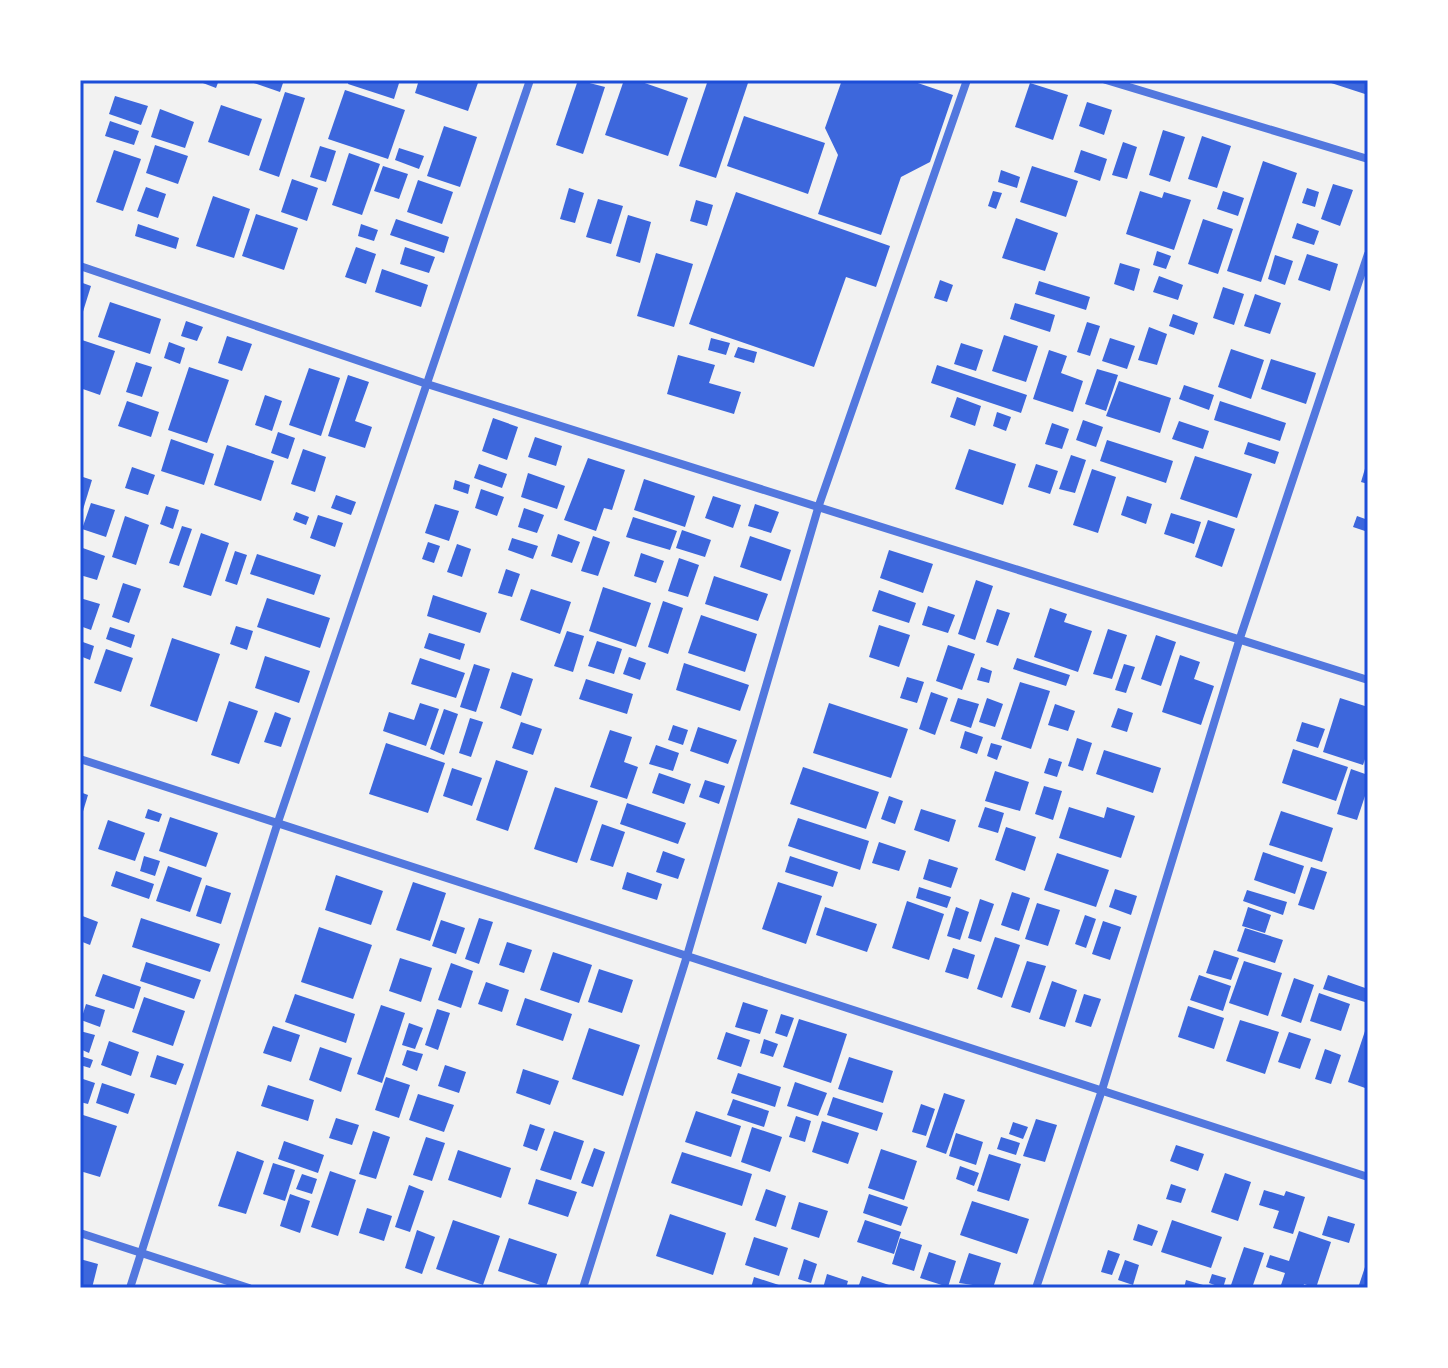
<svg xmlns="http://www.w3.org/2000/svg" width="1448" height="1368" font-family="Jost,sans-serif">
<style>
.building{fill:#3d67dc}
.lines{fill:none;stroke-linecap:round;stroke-linejoin:round}
.minor{stroke:#5277de;stroke-width:8}
.neatline{fill:none;stroke:#1d4ed8;stroke-width:3}
</style>
<rect width="100%" height="100%" fill="#f2f2f2"/>
<g class="building">
<polygon points="195,80 219,80 216,88"/>
<polygon points="245,80 284,80 280,92"/>
<polygon points="349,80 400,80 394,99 348,84"/>
<polygon points="419,80 479,80 468,111 415,93"/>
<polygon points="578,80 605,87 583,154 556,145"/>
<polygon points="624,80 636,80 688,98 668,156 605,135"/>
<polygon points="708,80 749,80 716,178 679,166"/>
<polygon points="842,80 909,80 953,95 930,162 901,177 881,235 818,214 838,155 825,128"/>
<polygon points="1325,80 1368,80 1368,95 1325,81"/>
<polygon points="1030,83 1068,95 1053,140 1015,127"/>
<polygon points="345,90 405,110 388,159 328,139"/>
<polygon points="285,92 305,98 279,177 259,170"/>
<polygon points="115,96 148,106 141,125 109,114"/>
<polygon points="1087,102 1112,110 1104,135 1079,126"/>
<polygon points="221,105 262,119 249,156 208,142"/>
<polygon points="160,109 194,122 185,148 151,137"/>
<polygon points="744,116 825,143 808,194 727,166"/>
<polygon points="110,121 139,131 134,145 105,136"/>
<polygon points="444,126 477,137 460,187 427,176"/>
<polygon points="1163,130 1185,137 1170,182 1149,175"/>
<polygon points="1202,136 1231,146 1217,188 1188,179"/>
<polygon points="1123,142 1137,147 1127,179 1112,175"/>
<polygon points="155,145 188,156 178,184 146,173"/>
<polygon points="320,146 336,151 326,182 310,177"/>
<polygon points="399,148 424,156 419,169 395,160"/>
<polygon points="114,150 141,159 123,211 96,202"/>
<polygon points="1081,150 1107,159 1100,181 1074,172"/>
<polygon points="349,153 380,164 362,215 332,205"/>
<polygon points="1263,161 1297,173 1261,282 1227,271"/>
<polygon points="383,166 408,174 399,199 374,191"/>
<polygon points="1032,166 1078,181 1066,217 1020,202"/>
<polygon points="1001,170 1020,177 1017,188 998,182"/>
<polygon points="292,179 318,188 307,221 281,212"/>
<polygon points="418,180 453,192 442,224 407,212"/>
<polygon points="1333,184 1353,190 1340,226 1321,219"/>
<polygon points="146,187 166,194 158,218 137,211"/>
<polygon points="569,188 584,193 575,223 560,219"/>
<polygon points="1307,188 1319,192 1315,207 1302,203"/>
<polygon points="993,191 1002,193 996,209 988,206"/>
<polygon points="1140,191 1162,198 1164,192 1191,200 1174,250 1126,234"/>
<polygon points="1223,191 1244,198 1238,216 1217,209"/>
<polygon points="736,192 890,246 876,287 846,277 814,367 689,324"/>
<polygon points="213,196 250,209 234,258 196,246"/>
<polygon points="598,199 623,206 611,244 586,237"/>
<polygon points="696,200 713,205 707,226 690,221"/>
<polygon points="256,214 298,228 284,270 242,256"/>
<polygon points="628,215 651,222 640,263 616,256"/>
<polygon points="1016,218 1058,233 1045,271 1002,258"/>
<polygon points="396,219 449,237 444,253 390,235"/>
<polygon points="1203,219 1233,229 1218,274 1188,264"/>
<polygon points="1297,223 1319,231 1314,245 1292,238"/>
<polygon points="138,224 179,238 176,249 135,236"/>
<polygon points="361,224 378,230 374,241 358,236"/>
<polygon points="356,247 376,254 366,284 345,277"/>
<polygon points="405,247 435,257 429,273 400,264"/>
<polygon points="1157,251 1171,256 1166,269 1153,265"/>
<polygon points="656,253 693,264 674,327 637,316"/>
<polygon points="1307,254 1338,264 1330,291 1298,280"/>
<polygon points="1275,255 1293,261 1285,285 1268,279"/>
<polygon points="1120,263 1140,269 1134,291 1114,284"/>
<polygon points="382,269 428,285 421,307 375,292"/>
<polygon points="1159,276 1183,285 1178,300 1153,292"/>
<polygon points="940,280 953,285 947,302 934,298"/>
<polygon points="1039,281 1090,297 1086,310 1035,294"/>
<polygon points="80,282 91,286 81,318 80,318"/>
<polygon points="1223,287 1244,294 1234,325 1213,318"/>
<polygon points="1255,294 1281,303 1270,334 1244,326"/>
<polygon points="110,302 161,319 150,354 98,337"/>
<polygon points="1015,303 1055,315 1050,332 1010,319"/>
<polygon points="1173,314 1198,323 1194,335 1169,326"/>
<polygon points="186,321 203,327 197,341 181,336"/>
<polygon points="1087,322 1100,326 1090,356 1077,352"/>
<polygon points="1149,327 1167,334 1157,365 1138,360"/>
<polygon points="1004,335 1038,346 1026,382 992,371"/>
<polygon points="227,336 252,344 242,371 218,363"/>
<polygon points="711,338 730,343 726,355 708,350"/>
<polygon points="1110,338 1135,346 1127,369 1102,361"/>
<polygon points="82,340 115,351 100,395 80,388"/>
<polygon points="169,342 185,348 180,364 164,358"/>
<polygon points="961,343 983,350 976,371 954,364"/>
<polygon points="738,347 757,352 754,363 734,357"/>
<polygon points="1231,349 1264,360 1251,399 1218,387"/>
<polygon points="1049,350 1067,356 1061,373 1083,381 1073,412 1033,399"/>
<polygon points="678,355 715,365 709,383 741,392 734,414 667,394"/>
<polygon points="1271,359 1316,373 1306,404 1261,389"/>
<polygon points="136,362 152,367 142,397 126,392"/>
<polygon points="937,365 1027,395 1021,413 931,383"/>
<polygon points="189,367 229,380 207,443 168,430"/>
<polygon points="309,368 340,378 321,436 289,425"/>
<polygon points="1097,369 1118,375 1106,411 1085,404"/>
<polygon points="348,375 369,382 355,421 372,427 365,448 328,436"/>
<polygon points="1119,381 1171,398 1160,433 1106,416"/>
<polygon points="1184,385 1214,395 1209,410 1179,399"/>
<polygon points="265,395 282,401 272,431 255,425"/>
<polygon points="957,397 981,406 975,426 950,417"/>
<polygon points="127,401 159,412 151,437 118,426"/>
<polygon points="1220,401 1286,423 1280,441 1214,420"/>
<polygon points="997,412 1011,417 1006,431 993,426"/>
<polygon points="493,418 518,427 507,460 482,451"/>
<polygon points="1083,420 1103,427 1096,447 1076,440"/>
<polygon points="1179,421 1209,431 1203,449 1172,439"/>
<polygon points="1052,423 1069,429 1062,449 1045,444"/>
<polygon points="278,432 295,438 288,459 271,453"/>
<polygon points="535,437 562,446 556,466 528,457"/>
<polygon points="171,439 214,454 204,485 161,471"/>
<polygon points="1107,440 1173,461 1166,483 1100,461"/>
<polygon points="1248,442 1279,452 1275,464 1244,454"/>
<polygon points="227,445 274,461 261,501 214,485"/>
<polygon points="303,449 326,457 315,492 291,484"/>
<polygon points="969,449 1016,464 1003,505 955,489"/>
<polygon points="1071,455 1086,460 1075,493 1059,489"/>
<polygon points="1195,456 1252,474 1237,518 1180,499"/>
<polygon points="588,458 625,470 612,510 604,508 596,531 564,520"/>
<polygon points="1367,462 1368,462 1368,484 1361,482"/>
<polygon points="479,464 507,474 502,488 474,478"/>
<polygon points="1036,464 1058,471 1050,494 1028,487"/>
<polygon points="132,467 155,475 148,495 125,488"/>
<polygon points="1092,469 1116,477 1098,533 1073,525"/>
<polygon points="528,473 565,486 557,509 521,497"/>
<polygon points="80,476 92,480 81,516 80,516"/>
<polygon points="644,479 695,496 685,527 634,510"/>
<polygon points="455,480 470,485 468,494 453,489"/>
<polygon points="481,489 504,497 497,516 475,508"/>
<polygon points="336,495 356,502 351,515 331,508"/>
<polygon points="713,496 741,505 733,528 705,518"/>
<polygon points="1127,496 1152,504 1146,524 1121,515"/>
<polygon points="91,503 115,510 106,537 82,529"/>
<polygon points="435,504 459,511 449,541 425,533"/>
<polygon points="755,504 779,512 771,533 748,526"/>
<polygon points="166,506 179,510 173,529 160,524"/>
<polygon points="524,508 544,515 537,533 518,527"/>
<polygon points="296,512 309,517 306,525 293,520"/>
<polygon points="1171,513 1201,522 1194,544 1164,534"/>
<polygon points="318,515 343,523 335,547 310,538"/>
<polygon points="125,516 149,525 136,565 112,557"/>
<polygon points="1357,516 1368,520 1368,532 1353,527"/>
<polygon points="633,517 677,531 670,550 626,537"/>
<polygon points="1208,520 1235,529 1222,567 1195,557"/>
<polygon points="182,526 192,529 179,566 169,563"/>
<polygon points="682,530 711,540 705,557 676,548"/>
<polygon points="201,533 229,543 211,596 183,587"/>
<polygon points="558,534 580,542 572,563 551,556"/>
<polygon points="593,536 610,542 598,576 581,571"/>
<polygon points="750,536 791,550 781,581 740,567"/>
<polygon points="512,538 538,546 533,559 508,550"/>
<polygon points="428,542 440,546 434,563 422,559"/>
<polygon points="457,544 471,549 462,577 447,572"/>
<polygon points="80,547 105,556 97,580 80,575"/>
<polygon points="889,550 933,564 923,593 880,578"/>
<polygon points="235,551 247,555 237,585 225,581"/>
<polygon points="641,553 664,561 656,583 634,576"/>
<polygon points="257,554 321,575 314,595 250,574"/>
<polygon points="679,558 699,565 688,597 668,591"/>
<polygon points="506,569 520,574 512,597 498,593"/>
<polygon points="714,576 768,594 758,621 705,604"/>
<polygon points="976,580 993,586 975,640 958,634"/>
<polygon points="123,583 141,589 129,623 112,617"/>
<polygon points="603,587 651,603 636,647 589,631"/>
<polygon points="531,589 571,602 560,634 520,620"/>
<polygon points="879,590 916,603 909,623 872,611"/>
<polygon points="433,595 487,613 480,633 427,616"/>
<polygon points="80,598 100,604 91,630 80,626"/>
<polygon points="267,598 330,618 320,648 257,627"/>
<polygon points="663,601 683,608 668,654 648,647"/>
<polygon points="928,606 955,615 948,633 922,625"/>
<polygon points="1050,608 1067,614 1064,622 1092,631 1078,672 1034,657"/>
<polygon points="997,609 1010,613 998,646 986,642"/>
<polygon points="701,615 757,634 745,672 688,653"/>
<polygon points="879,625 910,635 899,667 869,657"/>
<polygon points="236,626 253,631 247,650 230,644"/>
<polygon points="110,627 135,635 131,648 106,639"/>
<polygon points="1108,629 1127,635 1112,679 1093,674"/>
<polygon points="567,631 584,636 573,672 554,666"/>
<polygon points="429,633 465,644 460,660 424,648"/>
<polygon points="1156,635 1176,642 1161,686 1141,679"/>
<polygon points="172,638 220,654 197,722 150,706"/>
<polygon points="80,641 94,646 90,660 80,656"/>
<polygon points="597,641 622,649 614,674 588,666"/>
<polygon points="948,645 975,654 962,690 936,681"/>
<polygon points="106,649 133,658 121,692 94,683"/>
<polygon points="1180,655 1200,662 1194,679 1214,686 1201,725 1162,712"/>
<polygon points="265,656 310,671 299,703 255,688"/>
<polygon points="629,657 646,663 640,680 623,674"/>
<polygon points="420,658 465,673 456,698 411,684"/>
<polygon points="1017,658 1070,675 1066,686 1013,669"/>
<polygon points="684,663 749,685 740,711 676,690"/>
<polygon points="474,664 490,669 476,712 460,707"/>
<polygon points="1124,664 1135,667 1126,693 1115,690"/>
<polygon points="981,667 992,671 989,683 977,680"/>
<polygon points="512,672 533,679 521,716 500,708"/>
<polygon points="907,677 924,682 917,703 900,698"/>
<polygon points="586,679 633,694 627,714 579,699"/>
<polygon points="1020,682 1050,691 1031,749 1001,739"/>
<polygon points="931,692 948,698 935,735 919,729"/>
<polygon points="958,698 979,704 971,728 950,721"/>
<polygon points="987,698 1003,704 995,727 979,722"/>
<polygon points="1340,698 1368,707 1368,751 1363,765 1323,752"/>
<polygon points="229,701 258,711 239,764 211,755"/>
<polygon points="420,703 439,709 426,746 383,731 389,712 414,720"/>
<polygon points="829,703 908,729 891,778 813,753"/>
<polygon points="1055,704 1075,711 1068,731 1048,725"/>
<polygon points="1118,708 1133,713 1127,732 1111,727"/>
<polygon points="444,709 458,714 444,755 430,749"/>
<polygon points="275,712 291,718 281,747 264,742"/>
<polygon points="470,718 483,722 471,757 459,753"/>
<polygon points="521,722 542,729 533,755 512,748"/>
<polygon points="1302,722 1325,729 1318,748 1296,741"/>
<polygon points="673,725 688,730 683,745 668,740"/>
<polygon points="698,727 737,740 728,764 690,751"/>
<polygon points="610,730 632,737 624,762 638,767 627,799 590,787"/>
<polygon points="965,731 983,737 977,754 960,748"/>
<polygon points="1077,738 1092,743 1083,771 1068,766"/>
<polygon points="386,743 445,763 428,813 369,794"/>
<polygon points="991,743 1002,746 997,760 987,756"/>
<polygon points="656,745 679,753 673,771 649,764"/>
<polygon points="1293,749 1348,767 1336,801 1282,783"/>
<polygon points="1104,750 1161,768 1153,793 1096,774"/>
<polygon points="1049,758 1062,762 1057,777 1044,773"/>
<polygon points="496,760 528,771 508,831 476,820"/>
<polygon points="803,767 879,792 866,829 790,804"/>
<polygon points="452,768 482,778 472,806 443,796"/>
<polygon points="1351,769 1368,775 1368,787 1357,820 1337,814"/>
<polygon points="995,771 1029,782 1020,811 985,801"/>
<polygon points="659,773 691,784 684,804 652,793"/>
<polygon points="705,780 725,786 719,804 699,797"/>
<polygon points="1044,786 1062,791 1053,820 1035,814"/>
<polygon points="555,787 598,801 577,863 534,849"/>
<polygon points="80,792 88,795 81,818 80,818"/>
<polygon points="889,796 903,801 895,824 881,819"/>
<polygon points="627,803 686,823 678,844 620,824"/>
<polygon points="985,807 1004,813 998,833 978,827"/>
<polygon points="1069,807 1104,818 1107,807 1135,816 1121,858 1059,838"/>
<polygon points="148,809 162,814 159,822 145,818"/>
<polygon points="921,809 956,820 949,842 914,830"/>
<polygon points="1281,811 1333,828 1322,862 1269,845"/>
<polygon points="170,817 218,833 206,867 159,851"/>
<polygon points="798,818 869,841 860,870 788,846"/>
<polygon points="108,820 145,833 135,861 98,849"/>
<polygon points="602,824 625,832 613,867 590,860"/>
<polygon points="1006,827 1036,837 1025,871 995,860"/>
<polygon points="879,842 906,851 899,871 872,863"/>
<polygon points="663,851 685,859 678,879 656,872"/>
<polygon points="1263,852 1304,866 1295,894 1254,880"/>
<polygon points="1057,853 1109,870 1096,907 1044,890"/>
<polygon points="144,856 160,861 155,876 140,871"/>
<polygon points="790,856 838,872 833,887 785,872"/>
<polygon points="929,859 958,868 951,888 923,879"/>
<polygon points="168,866 202,878 190,912 156,901"/>
<polygon points="1311,867 1327,872 1314,910 1298,905"/>
<polygon points="116,871 154,884 149,899 111,886"/>
<polygon points="627,872 662,884 657,900 622,889"/>
<polygon points="336,875 383,891 371,925 325,910"/>
<polygon points="413,882 446,893 430,941 396,930"/>
<polygon points="778,882 822,896 806,944 762,929"/>
<polygon points="206,885 231,893 221,924 196,916"/>
<polygon points="919,887 951,897 947,908 916,898"/>
<polygon points="1115,889 1137,896 1131,915 1109,907"/>
<polygon points="1247,890 1287,902 1283,915 1243,901"/>
<polygon points="1012,892 1030,898 1019,931 1001,925"/>
<polygon points="980,899 994,904 981,942 968,938"/>
<polygon points="907,901 944,914 929,960 892,948"/>
<polygon points="1037,903 1060,910 1048,946 1025,939"/>
<polygon points="825,907 877,924 867,952 816,935"/>
<polygon points="956,907 969,912 960,940 947,936"/>
<polygon points="1248,907 1271,915 1265,933 1242,926"/>
<polygon points="80,915 98,922 90,945 80,941"/>
<polygon points="1085,915 1096,919 1086,948 1075,944"/>
<polygon points="141,918 220,944 210,972 132,947"/>
<polygon points="479,918 493,922 479,964 465,959"/>
<polygon points="441,920 465,928 456,954 432,946"/>
<polygon points="1103,921 1121,927 1110,960 1092,954"/>
<polygon points="319,927 372,945 353,999 301,982"/>
<polygon points="1245,928 1283,940 1275,963 1237,951"/>
<polygon points="995,937 1020,945 1002,998 977,989"/>
<polygon points="507,942 532,950 524,973 499,965"/>
<polygon points="953,948 975,955 968,979 945,972"/>
<polygon points="1214,950 1239,958 1231,980 1206,973"/>
<polygon points="553,952 592,965 579,1003 540,990"/>
<polygon points="400,958 432,968 421,1002 389,991"/>
<polygon points="1027,961 1046,966 1030,1013 1011,1007"/>
<polygon points="1244,961 1282,973 1268,1016 1229,1003"/>
<polygon points="146,962 201,980 194,999 140,981"/>
<polygon points="451,963 473,971 461,1008 438,1000"/>
<polygon points="599,969 633,980 622,1013 588,1002"/>
<polygon points="103,974 141,987 134,1009 95,996"/>
<polygon points="1199,975 1231,986 1223,1011 1190,1000"/>
<polygon points="1328,975 1368,989 1368,1003 1323,989"/>
<polygon points="1294,978 1314,985 1301,1023 1281,1016"/>
<polygon points="1052,981 1077,990 1065,1027 1039,1019"/>
<polygon points="486,982 509,990 502,1012 478,1004"/>
<polygon points="1319,993 1350,1004 1341,1031 1310,1021"/>
<polygon points="295,994 355,1014 346,1043 285,1022"/>
<polygon points="1084,994 1101,999 1091,1027 1075,1022"/>
<polygon points="144,997 185,1011 173,1046 132,1032"/>
<polygon points="525,998 572,1014 563,1041 516,1025"/>
<polygon points="743,1002 768,1010 760,1034 735,1027"/>
<polygon points="86,1004 105,1010 100,1027 81,1020"/>
<polygon points="381,1005 405,1013 382,1083 357,1074"/>
<polygon points="1188,1006 1224,1018 1214,1049 1178,1037"/>
<polygon points="437,1009 450,1013 438,1050 425,1045"/>
<polygon points="781,1014 794,1018 787,1037 775,1033"/>
<polygon points="799,1019 847,1034 831,1083 783,1067"/>
<polygon points="1240,1020 1279,1032 1265,1074 1226,1061"/>
<polygon points="409,1023 423,1028 415,1049 402,1045"/>
<polygon points="273,1026 300,1035 291,1062 263,1053"/>
<polygon points="589,1028 640,1045 623,1096 572,1079"/>
<polygon points="80,1031 95,1035 89,1053 80,1049"/>
<polygon points="1365,1031 1368,1032 1368,1089 1348,1082"/>
<polygon points="726,1032 750,1040 741,1067 717,1059"/>
<polygon points="1289,1032 1311,1039 1300,1069 1278,1062"/>
<polygon points="764,1039 778,1044 773,1057 760,1053"/>
<polygon points="109,1041 139,1052 131,1076 101,1065"/>
<polygon points="320,1047 352,1058 341,1092 309,1080"/>
<polygon points="1325,1049 1341,1055 1331,1084 1315,1079"/>
<polygon points="407,1050 423,1054 417,1071 402,1065"/>
<polygon points="157,1055 184,1064 176,1085 150,1077"/>
<polygon points="81,1056 93,1060 90,1068 80,1065"/>
<polygon points="849,1057 893,1071 883,1103 838,1089"/>
<polygon points="445,1065 466,1072 459,1093 438,1086"/>
<polygon points="523,1069 559,1081 550,1105 516,1093"/>
<polygon points="738,1073 781,1087 775,1107 731,1093"/>
<polygon points="386,1077 410,1085 399,1118 375,1110"/>
<polygon points="80,1078 95,1083 88,1104 80,1102"/>
<polygon points="795,1082 827,1093 818,1116 787,1106"/>
<polygon points="102,1083 135,1094 128,1114 96,1103"/>
<polygon points="268,1085 314,1100 308,1121 261,1106"/>
<polygon points="944,1093 965,1100 946,1154 926,1147"/>
<polygon points="418,1094 454,1105 444,1132 409,1120"/>
<polygon points="833,1097 883,1113 877,1131 827,1115"/>
<polygon points="733,1099 769,1111 764,1127 727,1115"/>
<polygon points="921,1104 935,1109 926,1136 912,1132"/>
<polygon points="696,1111 741,1126 731,1157 685,1142"/>
<polygon points="80,1114 117,1126 100,1177 80,1171"/>
<polygon points="796,1116 811,1121 805,1142 789,1137"/>
<polygon points="336,1118 359,1125 352,1145 329,1138"/>
<polygon points="1036,1119 1057,1125 1045,1162 1023,1156"/>
<polygon points="822,1121 859,1133 848,1164 812,1152"/>
<polygon points="1013,1122 1028,1127 1023,1139 1009,1134"/>
<polygon points="530,1124 545,1129 537,1151 523,1146"/>
<polygon points="752,1127 782,1137 770,1172 741,1162"/>
<polygon points="373,1131 390,1137 376,1179 359,1174"/>
<polygon points="554,1131 584,1141 571,1180 540,1170"/>
<polygon points="956,1133 983,1142 976,1165 949,1156"/>
<polygon points="426,1137 445,1143 432,1181 413,1175"/>
<polygon points="1001,1137 1020,1143 1016,1155 997,1149"/>
<polygon points="284,1141 324,1155 318,1173 278,1159"/>
<polygon points="1176,1145 1204,1154 1198,1171 1170,1161"/>
<polygon points="594,1148 605,1152 593,1187 581,1183"/>
<polygon points="881,1149 917,1161 904,1200 868,1188"/>
<polygon points="458,1150 511,1168 501,1198 448,1180"/>
<polygon points="237,1151 264,1161 246,1214 218,1206"/>
<polygon points="682,1152 752,1174 742,1206 671,1183"/>
<polygon points="989,1154 1021,1164 1009,1201 977,1191"/>
<polygon points="273,1163 295,1170 285,1201 263,1194"/>
<polygon points="960,1166 979,1173 974,1186 956,1179"/>
<polygon points="330,1171 356,1180 338,1236 311,1227"/>
<polygon points="1225,1173 1251,1182 1238,1221 1211,1212"/>
<polygon points="302,1174 317,1179 312,1194 296,1189"/>
<polygon points="536,1179 577,1192 568,1217 528,1204"/>
<polygon points="1171,1184 1186,1189 1181,1203 1166,1199"/>
<polygon points="409,1185 424,1191 410,1232 395,1227"/>
<polygon points="766,1189 786,1196 776,1227 755,1220"/>
<polygon points="1264,1190 1284,1196 1286,1191 1305,1197 1293,1234 1273,1228 1279,1211 1259,1205"/>
<polygon points="290,1194 310,1201 300,1233 280,1226"/>
<polygon points="869,1194 908,1207 901,1226 863,1213"/>
<polygon points="972,1201 1029,1219 1017,1254 960,1235"/>
<polygon points="799,1202 828,1211 819,1238 791,1229"/>
<polygon points="367,1208 392,1216 384,1241 359,1233"/>
<polygon points="670,1214 726,1233 713,1275 656,1256"/>
<polygon points="1328,1216 1355,1224 1349,1243 1322,1235"/>
<polygon points="453,1220 500,1236 483,1285 436,1269"/>
<polygon points="865,1220 901,1232 894,1254 857,1242"/>
<polygon points="1172,1220 1222,1237 1211,1268 1161,1252"/>
<polygon points="1138,1224 1158,1231 1152,1246 1133,1240"/>
<polygon points="417,1230 435,1237 422,1274 405,1268"/>
<polygon points="1299,1231 1331,1242 1316,1288 1304,1284 1303,1288 1280,1288 1285,1273 1266,1267 1270,1255 1289,1261"/>
<polygon points="754,1237 788,1248 779,1276 745,1265"/>
<polygon points="509,1238 557,1254 546,1287 498,1271"/>
<polygon points="900,1238 922,1245 914,1271 892,1264"/>
<polygon points="1244,1247 1264,1253 1252,1288 1230,1288"/>
<polygon points="1108,1250 1120,1254 1112,1275 1101,1272"/>
<polygon points="929,1252 956,1261 948,1287 920,1278"/>
<polygon points="969,1253 1001,1263 993,1288 959,1283"/>
<polygon points="80,1259 98,1264 92,1288 80,1286"/>
<polygon points="804,1259 817,1264 811,1283 798,1279"/>
<polygon points="1125,1260 1139,1265 1133,1285 1118,1280"/>
<polygon points="1367,1261 1368,1288 1358,1288"/>
<polygon points="827,1274 848,1281 846,1288 823,1288"/>
<polygon points="1212,1274 1226,1278 1223,1288 1209,1283"/>
<polygon points="862,1276 895,1287 895,1288 858,1288"/>
<polygon points="754,1277 785,1287 785,1288 751,1288"/>
<polygon points="1186,1280 1210,1287 1210,1288 1184,1288"/>
</g>
<g class="lines">
<g class="minor">
<polyline points="1106,80 1368,159"/>
<polyline points="80,266 427,384 1368,680"/>
<polyline points="80,759 1368,1177"/>
<polyline points="80,1233 249,1288"/>
<polyline points="130,1288 278,822 530,80"/>
<polyline points="583,1288 687,956 819,505 967,80"/>
<polyline points="1036,1288 1102,1090 1240,638 1368,254"/>
</g>
</g>
<rect width="1448" height="1368" fill="none" stroke="#ffffff" stroke-width="164"/>
<rect x="82" y="82" width="1284" height="1204" class="neatline"/>
</svg>
